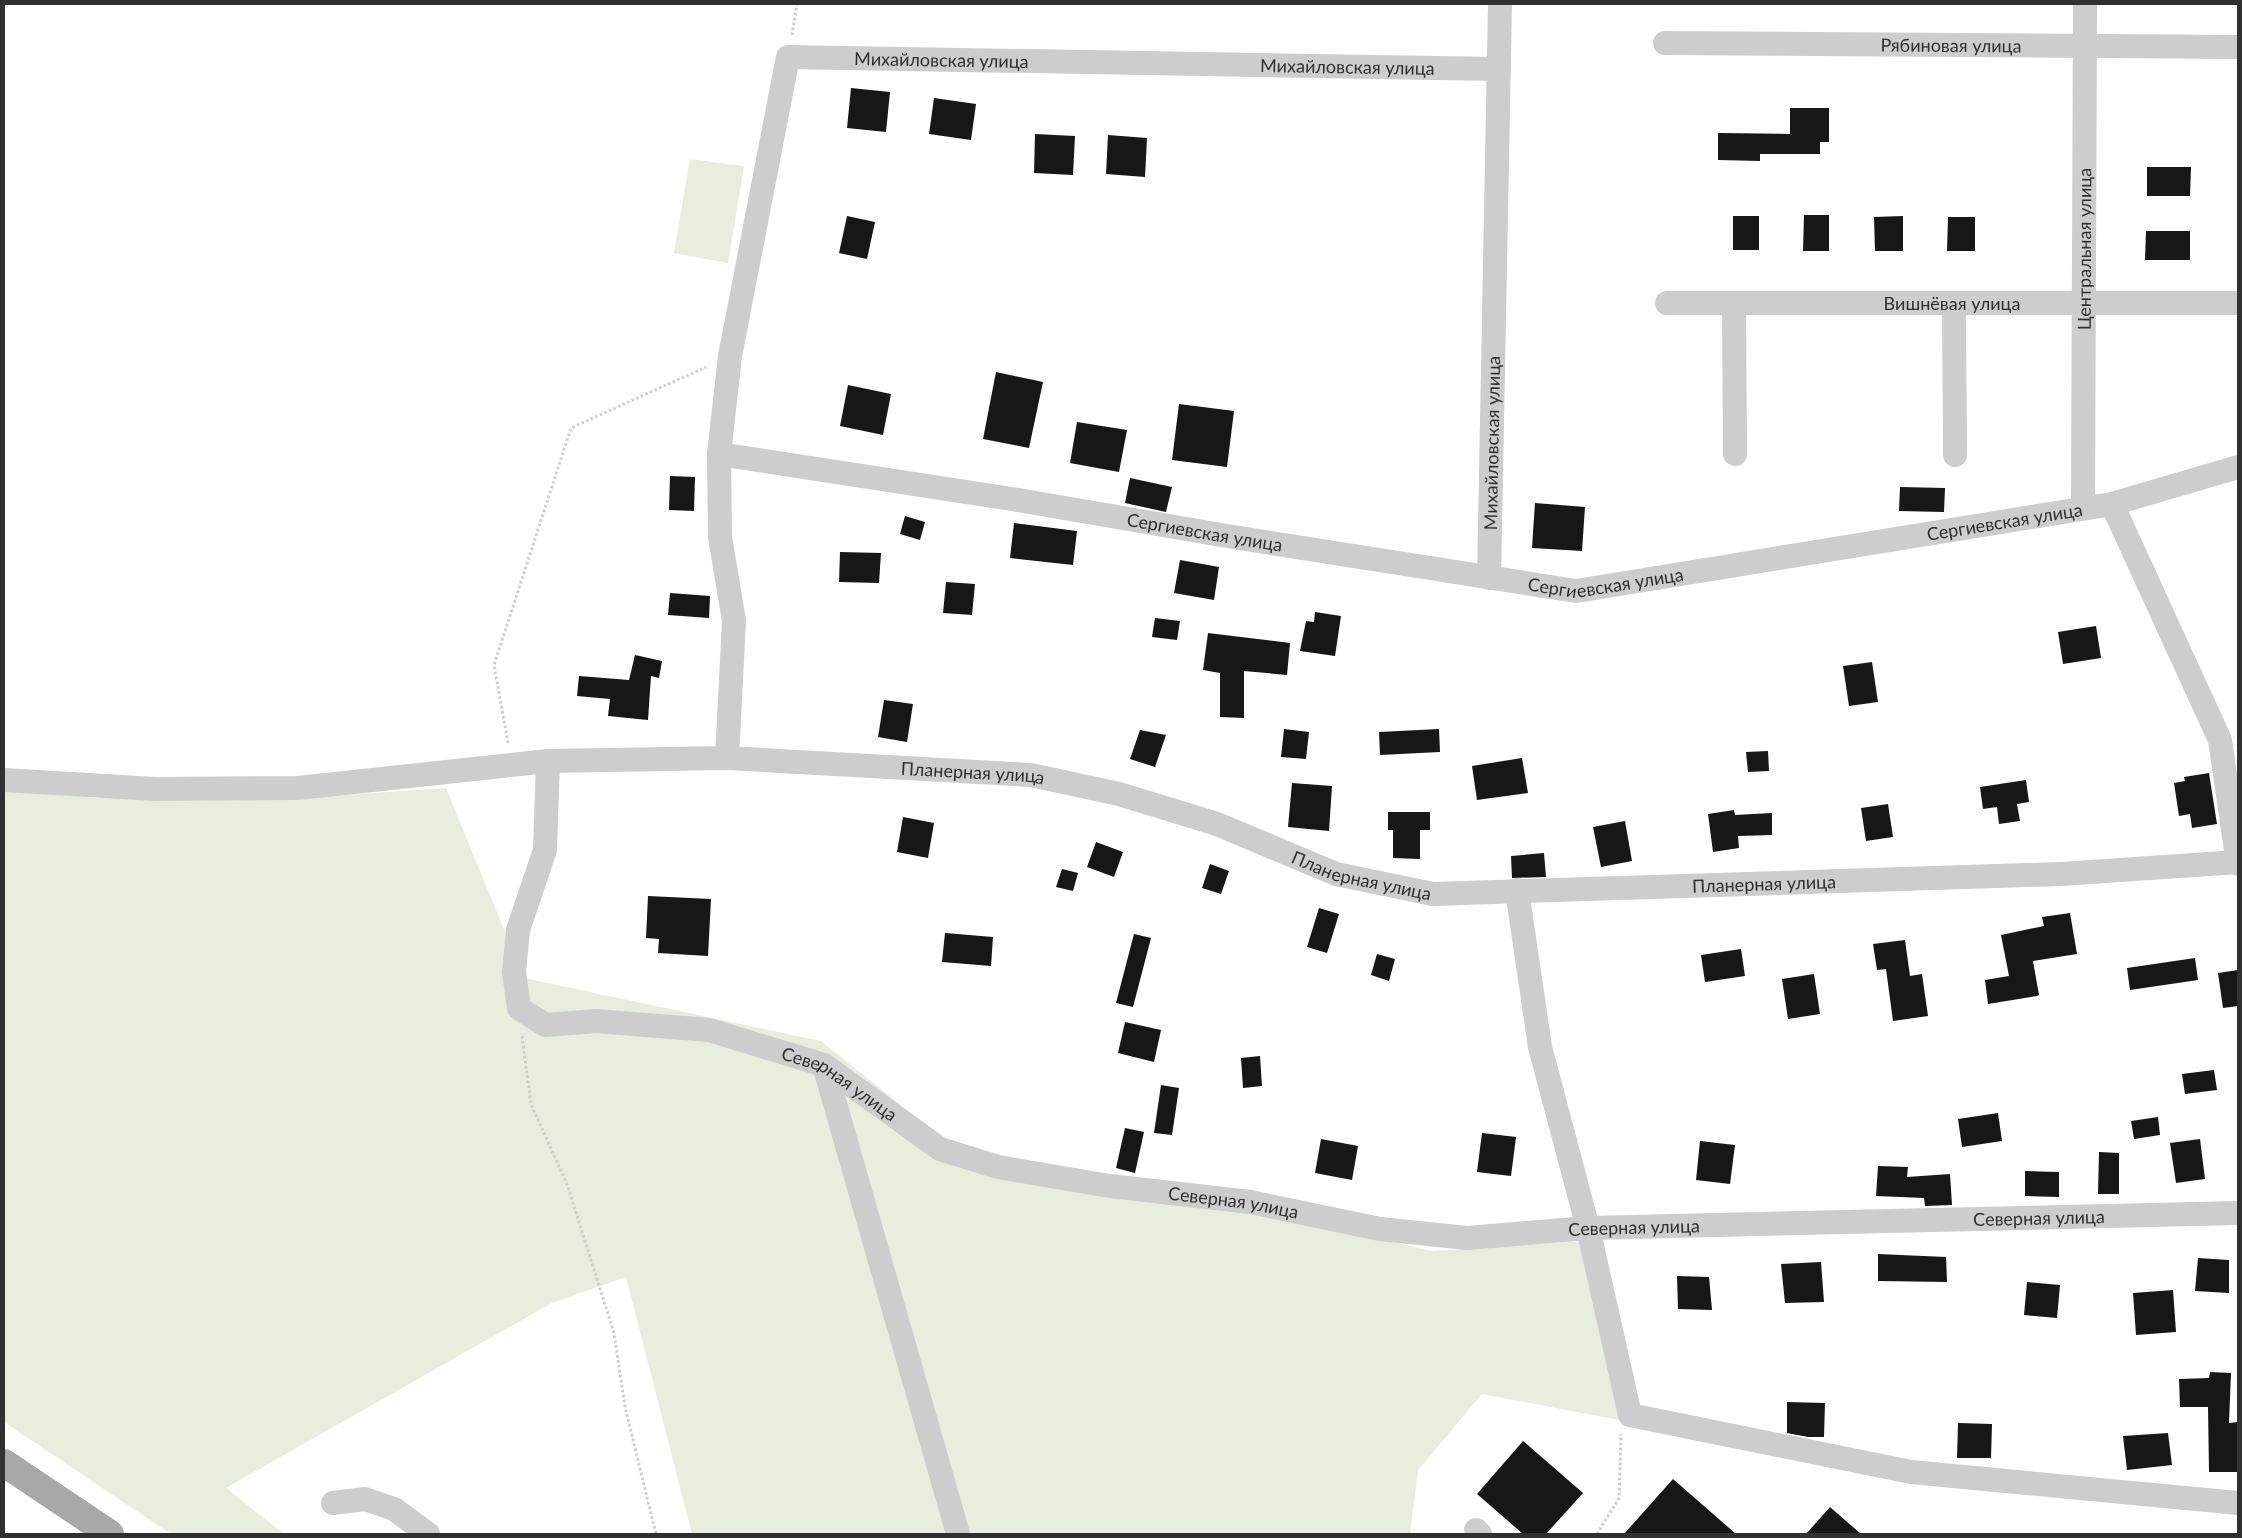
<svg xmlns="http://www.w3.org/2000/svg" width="2242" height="1538" font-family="Lato,sans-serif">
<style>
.green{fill:#e8eedd}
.building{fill:#171717}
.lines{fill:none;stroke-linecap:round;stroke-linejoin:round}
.path{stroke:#cdcdcd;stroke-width:3;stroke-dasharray:2.5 2.5;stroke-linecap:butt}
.minor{stroke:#cdcdcd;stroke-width:24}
.major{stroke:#a8a8a8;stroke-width:28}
.labels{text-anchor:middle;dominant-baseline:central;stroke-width:5;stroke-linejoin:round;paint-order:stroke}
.street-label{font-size:18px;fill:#303030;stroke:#fff}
</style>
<rect width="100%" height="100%" fill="#fff"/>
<g class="green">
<polygon points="690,159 744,166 728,263 674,253"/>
<polygon points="446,788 524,978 821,1041 901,1105 889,1122 934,1153 1257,1211 1432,1251 1582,1241 1623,1400 1619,1420 1482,1394 1418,1470 1410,1534 692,1534 626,1277 552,1303 226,1488 284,1534 171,1534 4,1422 4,789 96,798 303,798"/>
</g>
<g class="building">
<polygon points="851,88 890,92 886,132 847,128"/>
<polygon points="934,98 976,104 971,140 929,134"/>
<polygon points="1790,108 1829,108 1829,142 1820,142 1820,154 1760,154 1760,161 1718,160 1718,133 1790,134"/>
<polygon points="1035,134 1075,136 1073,175 1034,173"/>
<polygon points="1108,135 1147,138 1145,177 1106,174"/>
<polygon points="2147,167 2191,167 2190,196 2147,196"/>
<polygon points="1804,215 1829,215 1829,251 1803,251"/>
<polygon points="847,216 875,222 867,259 839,253"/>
<rect x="1733" y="216" width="26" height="34"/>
<polygon points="1903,216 1903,251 1875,251 1874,217"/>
<polygon points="1948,217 1975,217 1975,251 1947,251"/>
<polygon points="2146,231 2190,231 2190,260 2145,260"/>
<polygon points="996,372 1043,382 1029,448 983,439"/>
<polygon points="848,385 891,394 883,435 840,426"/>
<polygon points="1179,404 1234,411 1227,467 1172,460"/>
<polygon points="1077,422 1127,430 1119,472 1070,463"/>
<polygon points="670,476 695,477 694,511 669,510"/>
<polygon points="1130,478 1172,487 1166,512 1125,503"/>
<polygon points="1900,487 1945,488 1944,512 1899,511"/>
<polygon points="1535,503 1585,507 1582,551 1532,548"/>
<polygon points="905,516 925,522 920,540 900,534"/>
<polygon points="1014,523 1077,531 1073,565 1010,558"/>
<polygon points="840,552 881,553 879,583 839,582"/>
<polygon points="1180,560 1219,567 1214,600 1174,593"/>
<polygon points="946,582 975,584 972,615 943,613"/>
<polygon points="670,593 710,596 709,618 668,615"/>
<polygon points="1315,612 1341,616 1335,656 1300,651 1306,621 1314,622"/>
<polygon points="1155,618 1180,621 1177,640 1152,637"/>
<polygon points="2096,626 2101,658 2063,664 2058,632"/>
<polygon points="1208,633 1290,643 1287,675 1244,671 1244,718 1220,717 1220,673 1203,670"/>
<polygon points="635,655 662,661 659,678 651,676 648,720 608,716 610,699 577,696 579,676 629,680"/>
<polygon points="1872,662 1878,702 1849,706 1843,666"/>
<polygon points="884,700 913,704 907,742 878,737"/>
<polygon points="1284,729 1309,732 1306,759 1281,757"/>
<polygon points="1439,729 1440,752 1380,755 1379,732"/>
<polygon points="1140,730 1166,735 1155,767 1130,759"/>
<polygon points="1768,751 1769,771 1748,772 1746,752"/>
<polygon points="1522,758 1528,793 1477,800 1472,766"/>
<polygon points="2209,773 2217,824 2192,828 2190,814 2179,816 2174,783 2185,781 2184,777"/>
<polygon points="2026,780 2029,802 2017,804 2020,821 1999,824 1997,807 1983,809 1980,787"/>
<polygon points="1292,783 1332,786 1329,831 1288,827"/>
<polygon points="1888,804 1893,837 1866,841 1861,808"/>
<polygon points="1734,810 1735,815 1772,813 1772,835 1738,836 1739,848 1713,852 1708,814"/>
<polygon points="1388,812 1430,812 1430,830 1420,830 1420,859 1393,858 1393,830 1388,830"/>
<polygon points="903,817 934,823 928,858 897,852"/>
<polygon points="1625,821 1632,861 1601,867 1593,827"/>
<polygon points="1096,842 1123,852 1114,877 1087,867"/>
<polygon points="1544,853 1546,877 1512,878 1511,856"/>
<polygon points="1210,864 1229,871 1221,894 1202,888"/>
<polygon points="1062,869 1078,873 1073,891 1056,887"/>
<polygon points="648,896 711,899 708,956 658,953 659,939 646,938"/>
<polygon points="1319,908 1339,914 1327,953 1307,947"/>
<polygon points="2070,913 2077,954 2033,961 2039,995 2037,996 1988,1004 1985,980 2009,976 2001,935 2044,926 2042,917"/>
<polygon points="945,933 993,937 991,966 942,962"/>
<polygon points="1134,934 1151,938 1133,1007 1116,1003"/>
<polygon points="1905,940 1910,976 1922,974 1928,1016 1893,1021 1886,969 1877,970 1873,944"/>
<polygon points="1741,949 1745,976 1705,982 1701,955"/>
<polygon points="1377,954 1395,959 1389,981 1371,975"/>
<polygon points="2195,958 2198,980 2130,990 2127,968"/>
<polygon points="2238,970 2238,1006 2223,1008 2218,973"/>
<polygon points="1814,974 1820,1014 1788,1019 1782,979"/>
<polygon points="1125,1022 1161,1030 1154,1062 1118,1053"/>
<polygon points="1260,1056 1262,1086 1243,1088 1241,1058"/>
<polygon points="2214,1070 2217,1090 2185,1094 2182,1074"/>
<polygon points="1161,1085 1179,1088 1172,1135 1154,1133"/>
<polygon points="1998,1113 2002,1141 1962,1147 1958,1119"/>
<polygon points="2158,1117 2160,1135 2134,1139 2131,1121"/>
<polygon points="1125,1128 1144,1132 1135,1173 1116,1168"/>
<polygon points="1482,1133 1516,1137 1511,1176 1477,1172"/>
<polygon points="1321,1139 1358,1146 1352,1180 1315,1173"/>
<polygon points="2200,1139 2205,1179 2176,1183 2170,1143"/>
<polygon points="1700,1141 1735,1145 1730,1184 1696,1180"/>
<polygon points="2099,1152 2119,1153 2119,1194 2098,1194"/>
<polygon points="1878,1166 1908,1167 1907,1177 1950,1174 1952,1205 1925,1206 1924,1198 1876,1196"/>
<polygon points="2025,1171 2059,1172 2059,1197 2025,1196"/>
<polygon points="1878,1254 1946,1257 1947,1282 1878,1281"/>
<polygon points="2198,1258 2229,1260 2229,1293 2195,1291"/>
<polygon points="1821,1262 1824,1302 1785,1303 1781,1264"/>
<polygon points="1677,1276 1709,1277 1712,1310 1678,1309"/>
<polygon points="2027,1282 2060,1285 2057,1318 2024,1315"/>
<polygon points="2173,1290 2176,1332 2136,1335 2133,1293"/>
<polygon points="2210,1372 2231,1373 2229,1423 2238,1422 2238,1472 2209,1472 2208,1407 2180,1407 2179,1379 2209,1378"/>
<polygon points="1787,1402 1825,1403 1824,1437 1808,1437 1787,1433"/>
<polygon points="1958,1423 1992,1424 1991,1458 1957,1458"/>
<polygon points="2168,1433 2172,1465 2127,1470 2123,1436"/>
<polygon points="1523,1441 1583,1493 1546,1534 1523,1534 1477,1494"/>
<polygon points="1673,1479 1736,1534 1624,1534"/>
<polygon points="1830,1507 1861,1534 1806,1534"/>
</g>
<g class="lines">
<g class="path">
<polyline points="792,35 797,4"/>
<polyline points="508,743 494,665 571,428 706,367"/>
<polyline points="522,1036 531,1104 567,1184 614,1333 625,1407 656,1534"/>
<polyline points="1597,1534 1619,1498 1621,1434"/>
</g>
<g class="minor">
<path id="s1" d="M 1665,43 L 2238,47"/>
<path id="s2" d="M 1667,303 L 2238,303"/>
<polyline points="1734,303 1735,454"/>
<polyline points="1954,303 1955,455"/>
<path id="s3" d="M 719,454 L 1012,499 L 1227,536 L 1576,591 L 2112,504 L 2220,740 L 2238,864"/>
<polyline points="2112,504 2238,467"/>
<path id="s4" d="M 2083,508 L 2085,4"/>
<path id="s5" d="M 1489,578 L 1500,4"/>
<path id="s6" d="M 727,758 L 734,621 L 720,537 L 719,454 L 730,356 L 788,57 L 1499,69"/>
<path id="s7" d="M 548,761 L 545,850 L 518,930 L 514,972 L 519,1008 L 545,1025 L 596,1021 L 709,1030 L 824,1065 L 940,1149 L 998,1167 L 1110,1186 L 1250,1202 L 1380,1229 L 1467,1238 L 1588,1228 L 2238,1213"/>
<path id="s8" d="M 4,780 L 155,789 L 298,788 L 548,761 L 727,758 L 1031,775 L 1119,794 L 1217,824 L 1336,874 L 1433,894 L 2061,874 L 2238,862"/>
<polyline points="1517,890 1540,1047 1588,1228 1630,1415 1911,1472 2238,1503"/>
<polyline points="824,1065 958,1534"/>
<polyline points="333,1503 365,1499 394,1509 428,1534"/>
<polyline points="1476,1530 1480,1534"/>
</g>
<polyline class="major" points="4,1463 110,1534"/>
</g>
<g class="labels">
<g class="street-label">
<text stroke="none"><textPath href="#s1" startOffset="286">Рябиновая улица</textPath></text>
<text stroke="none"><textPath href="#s6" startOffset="862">Михайловская улица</textPath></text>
<text stroke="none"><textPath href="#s6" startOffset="1268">Михайловская улица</textPath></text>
<text stroke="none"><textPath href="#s4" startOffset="259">Центральная улица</textPath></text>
<text stroke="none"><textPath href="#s2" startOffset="285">Вишнёвая улица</textPath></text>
<text stroke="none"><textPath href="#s5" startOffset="135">Михайловская улица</textPath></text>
<text stroke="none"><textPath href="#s3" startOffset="1302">Сергиевская улица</textPath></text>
<text stroke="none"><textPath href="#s3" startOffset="492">Сергиевская улица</textPath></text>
<text stroke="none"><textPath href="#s3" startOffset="898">Сергиевская улица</textPath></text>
<text stroke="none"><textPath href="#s8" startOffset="971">Планерная улица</textPath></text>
<text stroke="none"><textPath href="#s8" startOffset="1376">Планерная улица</textPath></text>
<text stroke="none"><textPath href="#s8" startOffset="1781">Планерная улица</textPath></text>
<text stroke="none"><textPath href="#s7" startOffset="590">Северная улица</textPath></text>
<text stroke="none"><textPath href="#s7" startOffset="1010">Северная улица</textPath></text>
<text stroke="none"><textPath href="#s7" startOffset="1819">Северная улица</textPath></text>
<text stroke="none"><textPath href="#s7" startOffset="1414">Северная улица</textPath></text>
</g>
</g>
<rect width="2242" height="1538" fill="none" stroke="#303030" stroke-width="10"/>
</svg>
